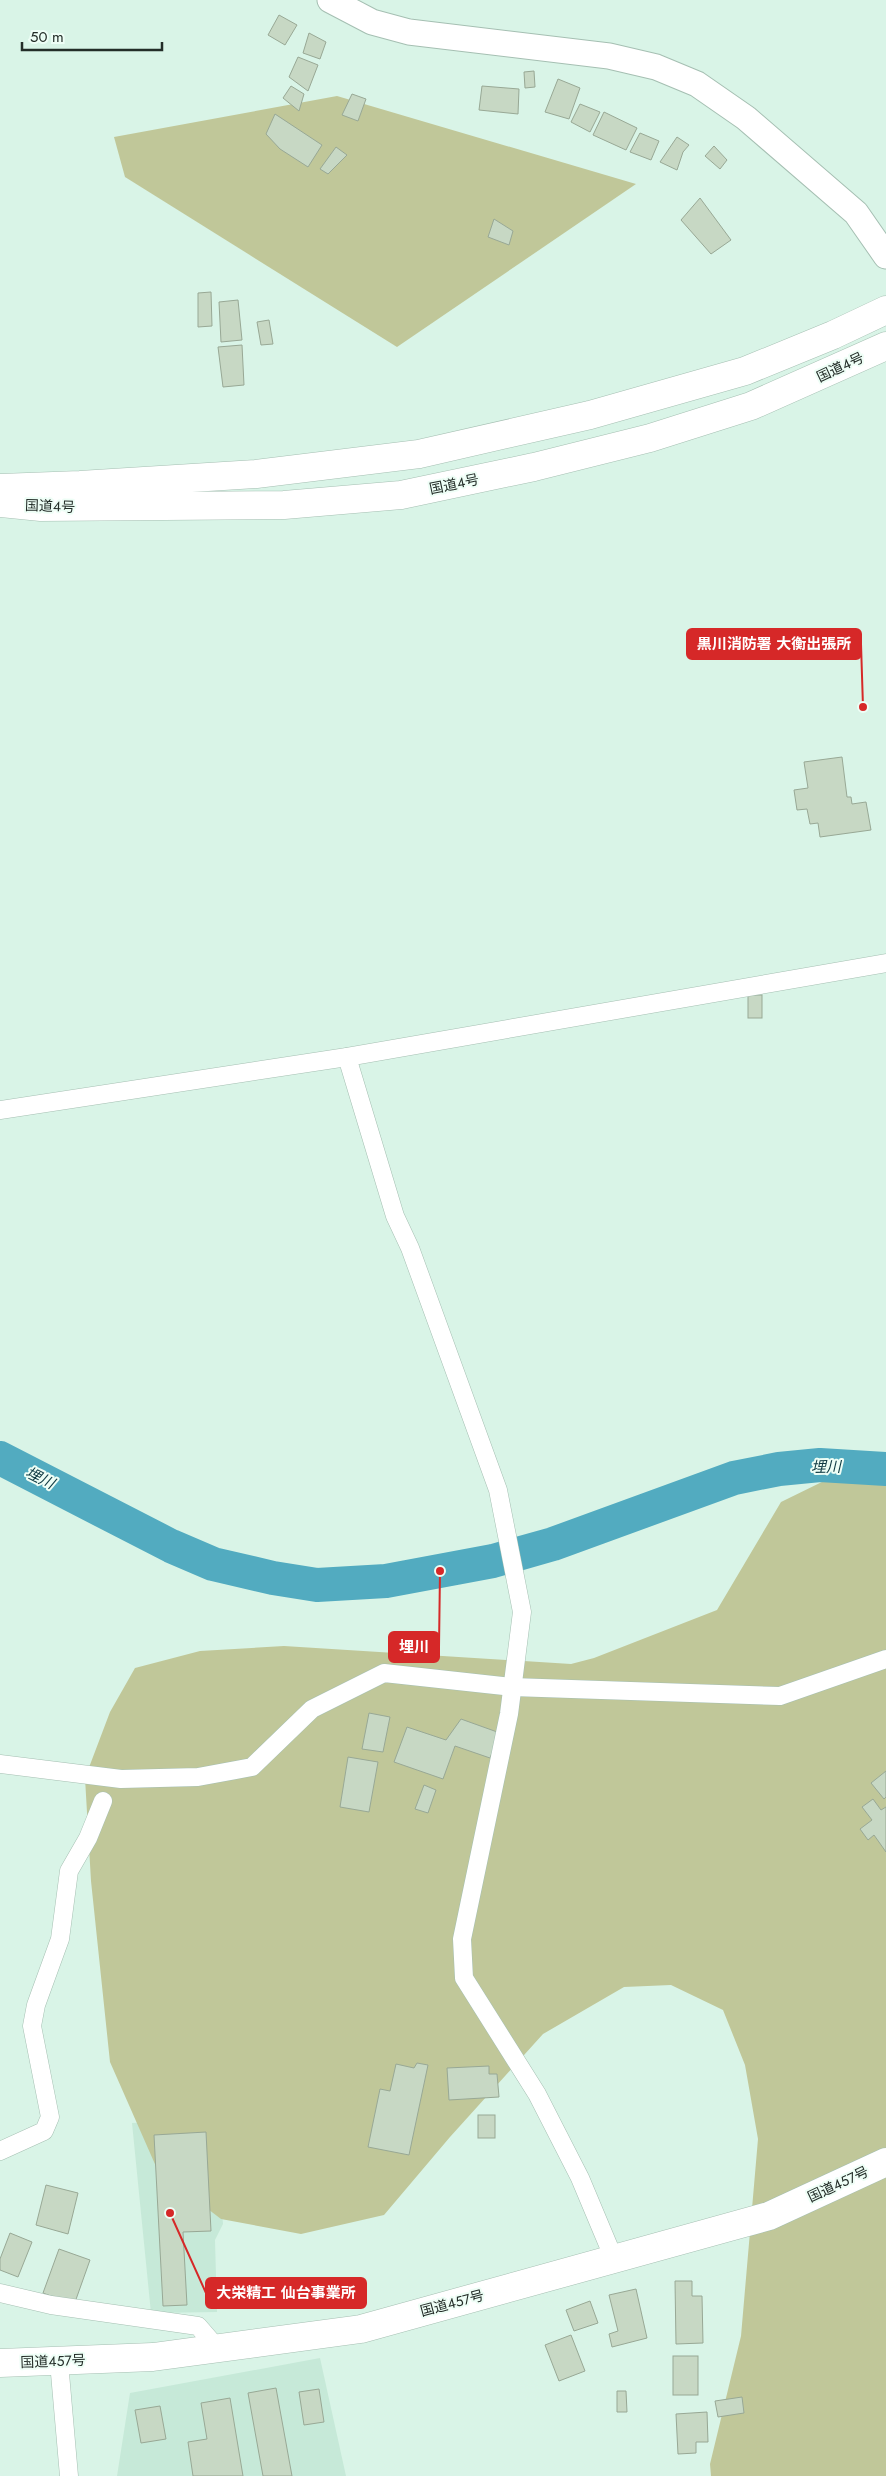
<svg xmlns="http://www.w3.org/2000/svg" width="886" height="2476" font-family="Jost,'Noto Sans JP',sans-serif">
<style>
.built{fill:#c6e9d8}
.green{fill:#c0c799}
.lines{fill:none;stroke-linecap:round;stroke-linejoin:round}
.river{stroke:#52abc0;stroke-width:34}
.building{fill:#c7d8c4;stroke:#98a895}
.street-casing{stroke:#a5bfb2;stroke-width:19}
.secondary-casing{stroke:#a5bfb2;stroke-width:27}
.highway-casing{stroke:#a5bfb2;stroke-width:29}
.street{stroke:#fff;stroke-width:18}
.secondary{stroke:#fff;stroke-width:25}
.highway{stroke:#fff;stroke-width:28}
.labels{text-anchor:middle;dominant-baseline:central;stroke-width:4;stroke-linejoin:round;paint-order:stroke}
.street-label{font-size:14px;fill:#232d28;stroke:#eefef6}
.water-label{font-size:15px;font-style:italic;fill:#0e3942;stroke:#eefef6}
.leader{fill:none;stroke:#d62828;stroke-width:2}
.callout-dot{fill:#d62828;stroke:#eefef6;stroke-width:2}
.callout{fill:#d62828;stroke:#d62828;stroke-width:2}
.callout-label{font-size:15px;text-anchor:middle;font-weight:bold;fill:#fff}
</style>
<rect width="100%" height="100%" fill="#d9f4e7"/>
<g class="built">
<polygon points="214,2119 223,2224 215,2240 217,2312 151,2313 132,2123"/>
<polygon points="320,2358 346,2476 117,2476 130,2393"/>
</g>
<g class="green">
<polygon points="337,96 636,184 397,347 125,177 114,137"/>
<polygon points="886,1453 886,2476 711,2476 710,2464 741,2336 758,2139 745,2065 723,2010 671,1985 624,1987 543,2034 450,2137 384,2215 301,2234 221,2219 158,2171 110,2062 91,1881 85,1778 110,1712 135,1668 200,1651 284,1646 571,1664 594,1658 717,1610 781,1502 877,1455"/>
</g>
<g class="lines">
<polyline class="river" points="0,1458 171,1546 213,1564 273,1578 317,1585 386,1581 493,1561 553,1544 734,1478 779,1469 820,1465 886,1469"/>
</g>
<g class="building">
<polygon points="279,15 297,25 285,45 268,35"/>
<polygon points="309,33 326,42 320,59 303,53"/>
<polygon points="298,57 318,65 308,91 289,77"/>
<polygon points="534,71 535,87 525,88 524,72"/>
<polygon points="558,79 580,88 569,119 545,112"/>
<polygon points="291,86 304,94 299,111 283,98"/>
<polygon points="482,86 519,89 518,114 479,110"/>
<polygon points="352,94 366,99 358,121 342,115"/>
<polygon points="580,104 600,112 590,132 571,122"/>
<polygon points="604,112 637,128 626,150 593,135"/>
<polygon points="275,114 322,145 308,167 280,149 266,134"/>
<polygon points="640,133 659,141 651,160 630,152"/>
<polygon points="677,137 689,145 683,152 677,170 660,162"/>
<polygon points="714,146 727,160 720,169 705,156"/>
<polygon points="336,147 347,155 328,174 320,169"/>
<polygon points="700,198 731,240 711,254 681,220"/>
<polygon points="494,219 513,231 509,245 488,237"/>
<polygon points="211,292 212,326 198,327 198,293"/>
<polygon points="238,300 242,340 221,342 219,302"/>
<polygon points="269,320 273,344 261,345 257,322"/>
<polygon points="242,345 244,385 223,387 218,347"/>
<polygon points="842,757 847,797 851,797 852,804 866,802 871,830 820,837 818,823 810,824 807,809 797,810 794,790 808,788 804,762"/>
<rect x="748" y="995" width="14" height="23"/>
<polygon points="369,1713 390,1717 383,1752 362,1749"/>
<polygon points="461,1719 500,1733 490,1758 455,1746 443,1779 394,1762 407,1727 446,1740"/>
<polygon points="348,1757 378,1762 369,1812 340,1807"/>
<polygon points="886,1771 886,1797 884,1799 871,1783"/>
<polygon points="424,1785 436,1790 428,1813 415,1809"/>
<polygon points="873,1799 881,1810 886,1807 886,1852 874,1835 868,1840 860,1829 872,1820 862,1807"/>
<polygon points="417,2063 428,2065 409,2155 368,2147 380,2089 390,2091 396,2064 414,2068"/>
<polygon points="489,2066 489,2074 497,2074 499,2097 449,2100 447,2068"/>
<rect x="478" y="2115" width="17" height="23"/>
<polygon points="206,2132 211,2231 183,2232 187,2305 163,2306 154,2135"/>
<polygon points="46,2185 78,2193 68,2234 36,2225"/>
<polygon points="10,2233 32,2242 18,2277 0,2270 0,2259"/>
<polygon points="59,2249 90,2260 74,2305 43,2293"/>
<polygon points="675,2281 692,2281 692,2296 702,2296 703,2343 676,2344"/>
<polygon points="636,2289 647,2338 612,2347 609,2334 618,2331 609,2295"/>
<polygon points="590,2301 598,2323 574,2331 566,2310"/>
<polygon points="571,2335 585,2371 559,2381 545,2345"/>
<rect x="673" y="2356" width="25" height="39"/>
<polygon points="276,2388 292,2476 263,2476 248,2393"/>
<polygon points="319,2389 324,2422 304,2425 299,2392"/>
<polygon points="617,2391 626,2391 627,2412 617,2412"/>
<polygon points="742,2397 744,2413 718,2417 715,2401"/>
<polygon points="230,2398 243,2476 193,2476 188,2442 207,2439 201,2403"/>
<polygon points="160,2406 166,2439 141,2443 135,2410"/>
<polygon points="707,2412 708,2442 696,2442 696,2453 678,2454 676,2414"/>
</g>
<g class="lines">
<g class="street-casing">
<g id="street">
<polyline points="347,1057 395,1216 410,1248 498,1490 522,1612 509,1714 462,1939 464,1978 537,2094 580,2178 614,2259"/>
<polyline points="0,1110 347,1057 886,963"/>
<polyline points="0,1764 121,1779 198,1777 252,1767 312,1709 384,1673 512,1687 780,1696 886,1659"/>
<polyline points="0,2151 44,2131 50,2117 32,2026 36,2005 60,1939 69,1871 88,1838 103,1801"/>
<polyline points="0,2293 51,2305 198,2326 217,2348"/>
<polyline points="59,2362 69,2476"/>
</g>
</g>
<g class="secondary-casing">
<polyline id="secondary" points="330,0 372,22 409,32 609,56 656,67 697,84 746,118 856,213 886,256"/>
</g>
<g class="highway-casing">
<g id="highway">
<polyline points="0,488 80,485 256,474 419,454 590,415 745,371 833,335 886,310"/>
<polyline points="0,503 41,507 284,505 401,495 534,467 650,438 751,406 886,346"/>
<polyline points="0,2363 153,2357 361,2329 769,2216 886,2162"/>
</g>
</g>
<use href="#street" class="street"/>
<use href="#secondary" class="secondary"/>
<use href="#highway" class="highway"/>
</g>
<g class="labels">
<g class="street-label">
<text transform="translate(840 367) rotate(-25)">国道4号</text>
<text transform="translate(454 484) rotate(-12)">国道4号</text>
<text transform="translate(50 506) rotate(2)">国道4号</text>
<text transform="translate(838 2184) rotate(-25)">国道457号</text>
<text transform="translate(452 2303) rotate(-15)">国道457号</text>
<text transform="translate(53 2361) rotate(-2)">国道457号</text>
</g>
<g class="water-label">
<text transform="translate(826 1467) rotate(-1)">埋川</text>
<text transform="translate(40 1478) rotate(26)">埋川</text>
</g>
</g>
<path class="leader" d="M863 707L861 644M440 1571L439 1647M170 2213L206 2293"/>
<g class="callout-dot">
<circle cx="863" cy="707" r="5"/>
<circle cx="440" cy="1571" r="5"/>
<circle cx="170" cy="2213" r="5"/>
</g>
<g class="callout">
<rect x="687" y="629" width="174" height="30" rx="5"/>
<rect x="389" y="1632" width="50" height="30" rx="5"/>
<rect x="206" y="2278" width="160" height="30" rx="5"/>
</g>
<g class="callout-label">
<text x="774" y="649">黒川消防署 大衡出張所</text>
<text x="414" y="1652">埋川</text>
<text x="286" y="2298">大栄精工 仙台事業所</text>
</g>
<path d="M22 42v8h140v-8" fill="none" stroke="#232d28" stroke-width="2.5"/>
<text x="30" y="42" font-size="15" fill="#232d28" stroke="#eefef6" stroke-width="4" paint-order="stroke">50 m</text>
</svg>
